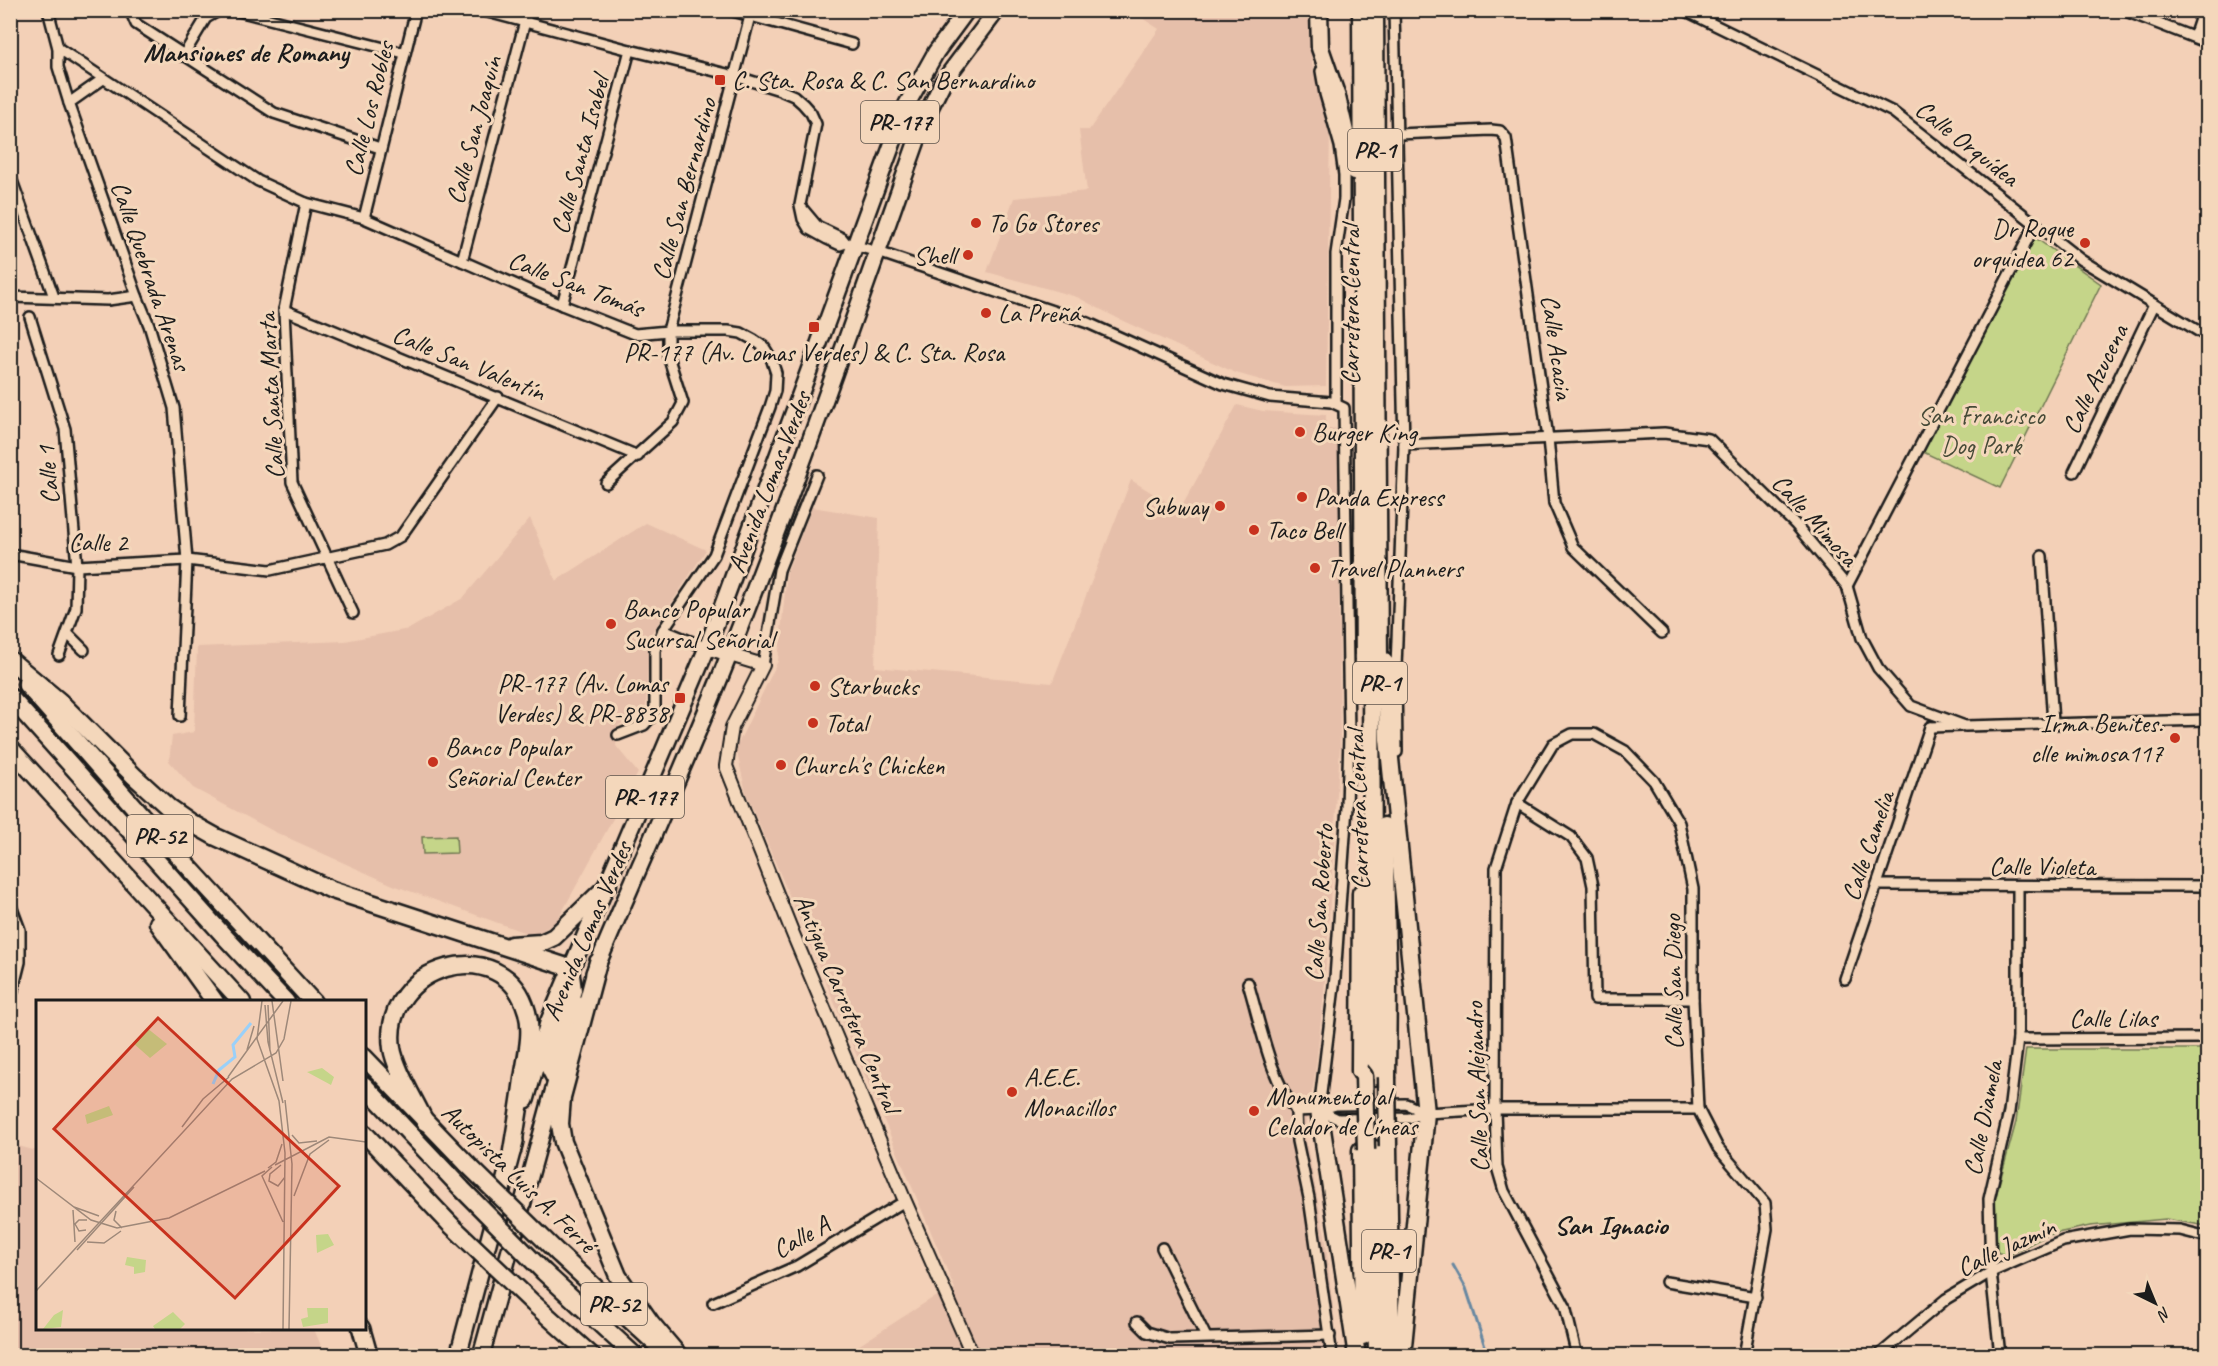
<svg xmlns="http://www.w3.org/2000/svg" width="2218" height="1366" font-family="Caveat,sans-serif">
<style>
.built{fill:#e6bfaa}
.green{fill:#c5d589;stroke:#707852;stroke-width:1.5}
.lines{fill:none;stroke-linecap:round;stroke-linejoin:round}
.stream{stroke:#6888a1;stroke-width:3}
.minor-casing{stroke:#1c1c1c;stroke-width:14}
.tertiary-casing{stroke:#1c1c1c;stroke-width:16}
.primary-casing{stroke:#1c1c1c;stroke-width:20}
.motorway-casing{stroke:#1c1c1c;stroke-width:21}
.minor{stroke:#f4d7bb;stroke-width:9}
.tertiary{stroke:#f4d7bb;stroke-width:12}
.primary{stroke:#f4d7bb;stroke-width:15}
.motorway{stroke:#f4d7bb;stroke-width:16}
.motorway-bridge-casing{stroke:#1c1c1c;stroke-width:21;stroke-linecap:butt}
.motorway-bridge{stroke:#f4d7bb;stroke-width:16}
.poi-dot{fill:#c8321e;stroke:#f4d7bb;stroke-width:2}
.labels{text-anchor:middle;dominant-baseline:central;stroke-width:6;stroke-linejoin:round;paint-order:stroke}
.shield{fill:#f4d7bb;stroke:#5d544c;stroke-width:1.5}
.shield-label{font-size:24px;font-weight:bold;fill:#1c1c1c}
.poi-label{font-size:26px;fill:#1c1c1c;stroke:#f4d7bb;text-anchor:start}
.street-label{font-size:26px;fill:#1c1c1c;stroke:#f4d7bb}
.park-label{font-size:26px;fill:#464a37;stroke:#f4d7bb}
.neighbourhood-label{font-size:27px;font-weight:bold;fill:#1c1c1c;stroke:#f4d7bb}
.inset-river{fill:none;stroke:#9ad0f9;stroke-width:3}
.inset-road{fill:none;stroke:#9d8879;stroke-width:1.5}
.view{fill:#c8321e;fill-opacity:0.15;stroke:#c8321e;stroke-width:3}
.inset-edge{fill:none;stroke:#1c1c1c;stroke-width:3}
</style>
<rect width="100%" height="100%" fill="#f3d0b7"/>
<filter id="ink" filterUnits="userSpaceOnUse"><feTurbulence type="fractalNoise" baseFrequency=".0167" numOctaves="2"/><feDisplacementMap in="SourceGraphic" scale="12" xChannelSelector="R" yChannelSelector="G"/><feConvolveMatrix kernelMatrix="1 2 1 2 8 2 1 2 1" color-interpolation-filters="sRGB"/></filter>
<g filter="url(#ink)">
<g class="built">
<polygon points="1131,11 1311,11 1312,64 1330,128 1326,386 1285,387 1236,373 1121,320 1077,297 987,272 1014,198 1087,191 1079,130 1089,130 1159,29"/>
<polygon points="1237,405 1263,411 1326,415 1326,428 1338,429 1340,748 1324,994 1314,1082 1304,1131 1325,1235 1338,1355 844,1355 931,1299 955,1289 746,793 736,748 778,661 787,572 812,507 879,518 875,667 1052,683 1131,480 1180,510"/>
<polygon points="530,518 556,581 646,523 706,550 649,637 646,707 618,726 616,746 638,773 557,921 534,936 393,885 275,832 193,788 169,761 172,736 194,732 197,647 345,641 409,629 463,598"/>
<polygon points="11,1144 37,1151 38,1328 314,1329 325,1355 11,1355"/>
</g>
<g class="green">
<polygon points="2034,237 2101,284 2000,488 1923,452"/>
<polygon points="456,836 457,853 423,854 422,837"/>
<polygon points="2026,1049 2207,1049 2207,1226 2166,1219 2090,1226 2048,1235 2007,1256 1997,1252 1995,1199 2016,1122"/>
</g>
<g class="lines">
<polyline class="stream" points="1453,1265 1466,1288 1488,1356"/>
<g class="minor-casing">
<g id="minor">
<polyline points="48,10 58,48 58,67 69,103 137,296 149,325 174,408 187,560 180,716"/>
<polyline points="130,10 136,24 274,113 380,148"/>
<polyline points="234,10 404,53"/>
<polyline points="480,10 630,50 735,76 780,90 794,96 803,104 811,113 816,124 800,205 803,219 809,229 827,239 840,245 846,243 878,252 1088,323 1223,384 1270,397 1331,402 1344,408 1349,735 1347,807 1335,978 1319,1110"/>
<polyline points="729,10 852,44"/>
<polyline points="1394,10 1404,445 1396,668 1397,752"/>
<polyline points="1684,10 1893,112 2081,260 2208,337"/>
<polyline points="2123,10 2208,43"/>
<polyline points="2194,37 2203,10"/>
<polyline points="58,48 258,181 306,203 364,218 562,305 635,334 668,331 728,331 741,333 754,340 764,347 771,358 776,373 775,391 770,407 714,555 663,630 655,650 655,713 644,725 618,735"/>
<polyline points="183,56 206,18 220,10"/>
<polyline points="1321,71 1325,94 1340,146 1344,175 1344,199 1336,254 1336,403"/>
<polyline points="69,103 103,79"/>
<polyline points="1398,134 1491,130 1500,131 1506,138 1548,438 1554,503 1573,547 1662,633"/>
<polyline points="10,175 54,297"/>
<polyline points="306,203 284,310 292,482 353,613"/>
<polyline points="801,207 817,226 842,238 846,243"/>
<polyline points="364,218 416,10"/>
<polyline points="462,261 528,10"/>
<polyline points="10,297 108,300 137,296"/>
<polyline points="562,305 630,50"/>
<polyline points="284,310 638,456"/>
<polyline points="30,317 65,429 77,566 76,608 59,655"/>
<polyline points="1404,445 1664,433 1709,439 1796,525 1847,586 1862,638 1878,668 1911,706 1965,726 2208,720"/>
<polyline points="2074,472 2154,305"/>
<polyline points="606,483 673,422 683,403 668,356 668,331 750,16"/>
<polyline points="10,554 77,566 187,560 270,570 385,545 401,536 498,397"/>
<polyline points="2042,556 2053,723"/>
<polyline points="1847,586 2036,223"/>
<polyline points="663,630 707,648"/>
<polyline points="68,634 84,650"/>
<polyline points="763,665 779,570 817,475"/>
<polyline points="1930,727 1961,726"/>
<polyline points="1517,803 1571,837 1587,858 1593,886 1595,999 1693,999"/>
<polyline points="1877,885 2208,886"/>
<polyline points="10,903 20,930 20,962 10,1002"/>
<polyline points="1845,979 1930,727"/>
<path d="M 1248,983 C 1260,1022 1270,1079 1296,1111"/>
<polyline points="2018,1039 2208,1038"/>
<polyline points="1319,1110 1338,1119 1409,1118 1426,1113 1495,1109 1698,1109"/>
<polyline points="1296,1111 1297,1141 1309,1198 1332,1356"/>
<polyline points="1296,1111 1319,1110 1336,1105 1406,1104 1426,1113"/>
<polyline points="1162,1248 1206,1337"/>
<polyline points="1666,1282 1756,1297"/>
<polyline points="713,1303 797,1266 905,1201"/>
<polyline points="1137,1322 1147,1332 1170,1339 1330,1335"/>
<polyline points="1577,1356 1565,1306 1504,1191 1497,1167 1495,1109 1496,868 1517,803 1553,744 1572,734 1594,734 1625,751 1654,781 1679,823 1693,889 1693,999 1698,1109 1718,1148 1765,1203 1767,1229 1744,1356"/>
<polyline points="1878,1356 1946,1299 1991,1272 2063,1241 2130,1229 2180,1230 2208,1237"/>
<polyline points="2000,1356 1991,1272 1989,1199 2009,1112 2018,1039 2018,887"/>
</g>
</g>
<g class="tertiary-casing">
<polyline id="tertiary" points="707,648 763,665 732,727 726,766 793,934 905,1201 973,1356"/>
</g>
<g class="primary-casing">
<g id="primary">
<path d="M 594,973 C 638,867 687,762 729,655 C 799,478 861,298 925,118 L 943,82 L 997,10"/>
<polyline points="526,1100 548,1023 707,648 907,104 936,52 967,10"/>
<polyline points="458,1356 515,1141"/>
<polyline points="481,1356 570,1030 581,1004"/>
</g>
</g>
<g class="motorway-casing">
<g id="motorway">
<polyline points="1319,10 1320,48 1337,97 1354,171"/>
<polyline points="1361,10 1364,685"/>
<polyline points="1375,10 1379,665"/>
<polyline points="10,660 59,701 134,776 168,807 191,823 216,837 332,890 570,968 573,990 548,1065 556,1080"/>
<polyline points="26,684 141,815 313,1002"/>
<polyline points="10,697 225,937 286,1002"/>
<polyline points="10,748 242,1002"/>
<polyline points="1384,826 1388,986 1387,1077"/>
<polyline points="158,923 215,1002"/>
<polyline points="511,945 541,943 554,937 608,885"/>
<polyline points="598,962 562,1097 560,1124 563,1142 618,1276 651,1323 679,1356"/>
<polyline points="364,1057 467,1164"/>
<polyline points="1360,1071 1361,893"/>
<polyline points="1373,1077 1371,675 1379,656 1386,664 1388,739 1426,1113 1402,1356"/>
<polyline points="364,1085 462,1189"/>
<polyline points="1319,1110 1357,1356"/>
<path d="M 425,1122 C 416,1102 395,1069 392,1048 C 380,964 505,930 527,1012 C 533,1033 526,1058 523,1079 C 520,1103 516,1127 512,1151"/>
<polyline points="364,1133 450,1224"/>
<polyline points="1388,1147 1391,1356"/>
<polyline points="1374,1149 1377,1356"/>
<polyline points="1361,1150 1363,1336"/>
<polyline points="558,1253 657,1345"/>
<polyline points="544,1272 635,1356"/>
<polyline points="533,1303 592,1356"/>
<polyline points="361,1328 369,1356"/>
</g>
</g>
<use href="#minor" class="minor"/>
<use href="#tertiary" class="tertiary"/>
<use href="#primary" class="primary"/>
<use href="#motorway" class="motorway"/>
<g class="motorway-bridge-casing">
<g id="motorway-bridge">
<polyline points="1360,1071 1364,1076 1366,1150"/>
<polyline points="1387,1077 1388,1147"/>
<polyline points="467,1164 558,1253"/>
<polyline points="462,1189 544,1272"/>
<polyline points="450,1224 533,1303"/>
</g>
</g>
<use href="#motorway-bridge" class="motorway-bridge"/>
</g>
</g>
<g class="poi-dot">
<rect x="714" y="74" width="12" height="12" rx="3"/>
<circle cx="976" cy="223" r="6"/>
<circle cx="2085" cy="243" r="6"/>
<circle cx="968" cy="255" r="6"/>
<circle cx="986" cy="313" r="6"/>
<rect x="808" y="321" width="12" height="12" rx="3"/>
<circle cx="1300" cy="432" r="6"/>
<circle cx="1302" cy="497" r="6"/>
<circle cx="1220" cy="506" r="6"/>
<circle cx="1254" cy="530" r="6"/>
<circle cx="1315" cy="568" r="6"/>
<circle cx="611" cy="624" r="6"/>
<circle cx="815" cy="686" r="6"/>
<rect x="674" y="692" width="12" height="12" rx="3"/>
<circle cx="813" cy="723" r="6"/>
<circle cx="2175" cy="738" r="6"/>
<circle cx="433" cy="762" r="6"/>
<circle cx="781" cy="765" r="6"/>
<circle cx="1012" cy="1092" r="6"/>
<circle cx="1254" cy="1111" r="6"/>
</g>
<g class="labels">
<g class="shield">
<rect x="861" y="101" width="78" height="42" rx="4.5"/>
<rect x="1348" y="129" width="54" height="42" rx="4.5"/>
<rect x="1353" y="662" width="54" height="42" rx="4.5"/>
<rect x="606" y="776" width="78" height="42" rx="4.5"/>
<rect x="127" y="815" width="66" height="42" rx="4.5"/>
<rect x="1362" y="1230" width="54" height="42" rx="4.5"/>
<rect x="581" y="1283" width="66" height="42" rx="4.5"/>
</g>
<g class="shield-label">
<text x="900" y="122">PR-177</text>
<text x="1375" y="150">PR-1</text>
<text x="1380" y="683">PR-1</text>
<text x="645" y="797">PR-177</text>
<text x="160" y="836">PR-52</text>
<text x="1389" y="1251">PR-1</text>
<text x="614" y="1304">PR-52</text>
</g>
<g class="poi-label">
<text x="732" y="80">C. Sta. Rosa &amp; C. San Bernardino</text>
<text x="988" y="223">To Go Stores</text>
<text x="2073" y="228" text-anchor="end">Dr Roque<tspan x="2073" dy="30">orquidea 62</tspan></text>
<text x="956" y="255" text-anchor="end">Shell</text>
<text x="998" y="313">La Preñá</text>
<text x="814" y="352" text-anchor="middle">PR-177 (Av. Lomas Verdes) &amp; C. Sta. Rosa</text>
<text x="1312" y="432">Burger King</text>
<text x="1314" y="497">Panda Express</text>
<text x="1208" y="506" text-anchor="end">Subway</text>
<text x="1266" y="530">Taco Bell</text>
<text x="1327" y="568">Travel Planners</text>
<text x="623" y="609">Banco Popular<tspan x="623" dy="30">Sucursal Señorial</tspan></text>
<text x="668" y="683" text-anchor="end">PR-177 (Av. Lomas<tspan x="668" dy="30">Verdes) &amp; PR-8838</tspan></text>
<text x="827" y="686">Starbucks</text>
<text x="825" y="723">Total</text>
<text x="2163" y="723" text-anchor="end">Irma Benites.<tspan x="2163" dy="30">clle mimosa117</tspan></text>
<text x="445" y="747">Banco Popular<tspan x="445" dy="30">Señorial Center</tspan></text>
<text x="793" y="765">Church's Chicken</text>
<text x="1024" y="1077">A.E.E.<tspan x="1024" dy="30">Monacillos</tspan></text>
<text x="1266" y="1096">Monumento al<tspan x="1266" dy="30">Celador de Líneas</tspan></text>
</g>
<g class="street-label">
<text transform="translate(369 109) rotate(-76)">Calle Los Robles</text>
<text transform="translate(474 130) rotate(-75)">Calle San Joaquín</text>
<text transform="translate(1967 143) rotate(38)">Calle Orquídea</text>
<text transform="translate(580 155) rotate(-75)">Calle Santa Isabel</text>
<text transform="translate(684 189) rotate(-75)">Calle San Bernardino</text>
<text transform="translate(151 276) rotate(71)">Calle Quebrada Arenas</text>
<text transform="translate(576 284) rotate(21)">Calle San Tomás</text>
<text transform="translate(1350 305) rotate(-90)">Carretera Central</text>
<text transform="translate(1557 347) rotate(82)">Calle Acacia</text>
<text transform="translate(469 363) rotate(22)">Calle San Valentín</text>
<text transform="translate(2095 379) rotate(-64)">Calle Azucena</text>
<text transform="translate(271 396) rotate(-93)">Calle Santa Marta</text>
<text transform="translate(48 475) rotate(-95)">Calle 1</text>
<text transform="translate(769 482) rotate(-69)">Avenida Lomas Verdes</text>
<text transform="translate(1815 520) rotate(48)">Calle Mimosa</text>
<text x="98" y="542">Calle 2</text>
<text transform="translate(1358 810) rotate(-92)">Carretera Central</text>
<text transform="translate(1868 846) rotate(-71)">Calle Camelia</text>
<text x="2042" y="866">Calle Violeta</text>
<text transform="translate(1319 903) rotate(-86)">Calle San Roberto</text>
<text transform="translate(587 931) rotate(-67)">Avenida Lomas Verdes</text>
<text transform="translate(1673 982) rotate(-91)">Calle San Diego</text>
<text transform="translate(847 1003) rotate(67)">Antigua Carretera Central</text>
<text x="2113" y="1018">Calle Lilas</text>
<text transform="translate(1477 1087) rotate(-92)">Calle San Alejandro</text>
<text transform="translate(1983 1118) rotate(-79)">Calle Diamela</text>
<text transform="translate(519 1178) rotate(44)">Autopista Luis A. Ferré</text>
<text transform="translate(801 1237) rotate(-29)">Calle A</text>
<text transform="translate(2006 1247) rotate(-25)">Calle Jazmín</text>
</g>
<g class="park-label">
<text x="1981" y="415">San Francisco<tspan x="1981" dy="30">Dog Park</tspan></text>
</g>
<g class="neighbourhood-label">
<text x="246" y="52">Mansiones de Romany</text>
<text x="1611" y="1225">San Ignacio</text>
</g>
</g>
<g transform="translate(36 1000)">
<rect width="330" height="330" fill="#f3d0b7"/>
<path d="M 111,28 L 131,44 L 114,58 L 97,43 ZM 286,68 L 298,77 L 295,85 L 271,72 ZM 73,106 L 77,115 L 51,124 L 49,115 ZM 292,234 L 298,245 L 281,253 L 280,235 ZM 91,257 L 110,260 L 109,272 L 98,274 L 98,267 L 89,265 ZM 271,308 L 292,308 L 292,323 L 267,327 L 265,319 L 272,317 ZM 27,310 L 25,327 L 7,329 L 18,315 ZM 137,312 L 149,324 L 144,329 L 119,329 L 117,326 Z" fill="#c5d589"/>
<path class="inset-river" d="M 177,84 L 183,70 L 199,57 L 197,45 L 215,23"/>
<path class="inset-road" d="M 226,1 L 221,39 L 243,101 L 249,153 L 247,329M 236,1 L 247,81M 229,5 L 232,42 L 247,103M 232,5 L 234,51M 211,50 L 218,26M 192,77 L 247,1M 249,100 L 256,164 L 253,329M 146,127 L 167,99 L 193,77M 256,135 L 263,143 L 281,141M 239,165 L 293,137 L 330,142M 245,165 L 234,174 L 233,181 L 242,186 L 249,177M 236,167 L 226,176 L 247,222M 232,168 L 240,162 L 246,144M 0,178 L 55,220 L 81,228 L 133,218 L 229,171M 258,196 L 274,154 L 293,140M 38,207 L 63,216M 37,210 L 39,242M 80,211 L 78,220 L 86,228M 50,230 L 43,231 L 39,224 L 43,220 L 51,220M 51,242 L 68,243 L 85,231M 41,250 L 98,187M 0,291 L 196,79 L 240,53 L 248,39 L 255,1"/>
<path class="view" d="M 122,18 L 303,186 L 199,298 L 18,129 Z"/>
<rect width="330" height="330" class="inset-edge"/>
</g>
<rect width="2218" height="1366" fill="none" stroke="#f4d7bb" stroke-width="36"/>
<rect x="18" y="18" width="2182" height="1330" fill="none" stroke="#1c1c1c" stroke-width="2" filter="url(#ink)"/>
<g transform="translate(2155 1303) rotate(137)" stroke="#f4d7bb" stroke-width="4.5" paint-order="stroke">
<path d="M0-4.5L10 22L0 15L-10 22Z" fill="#1c1c1c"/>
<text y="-9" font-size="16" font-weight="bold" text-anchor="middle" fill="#1c1c1c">N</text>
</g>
</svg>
